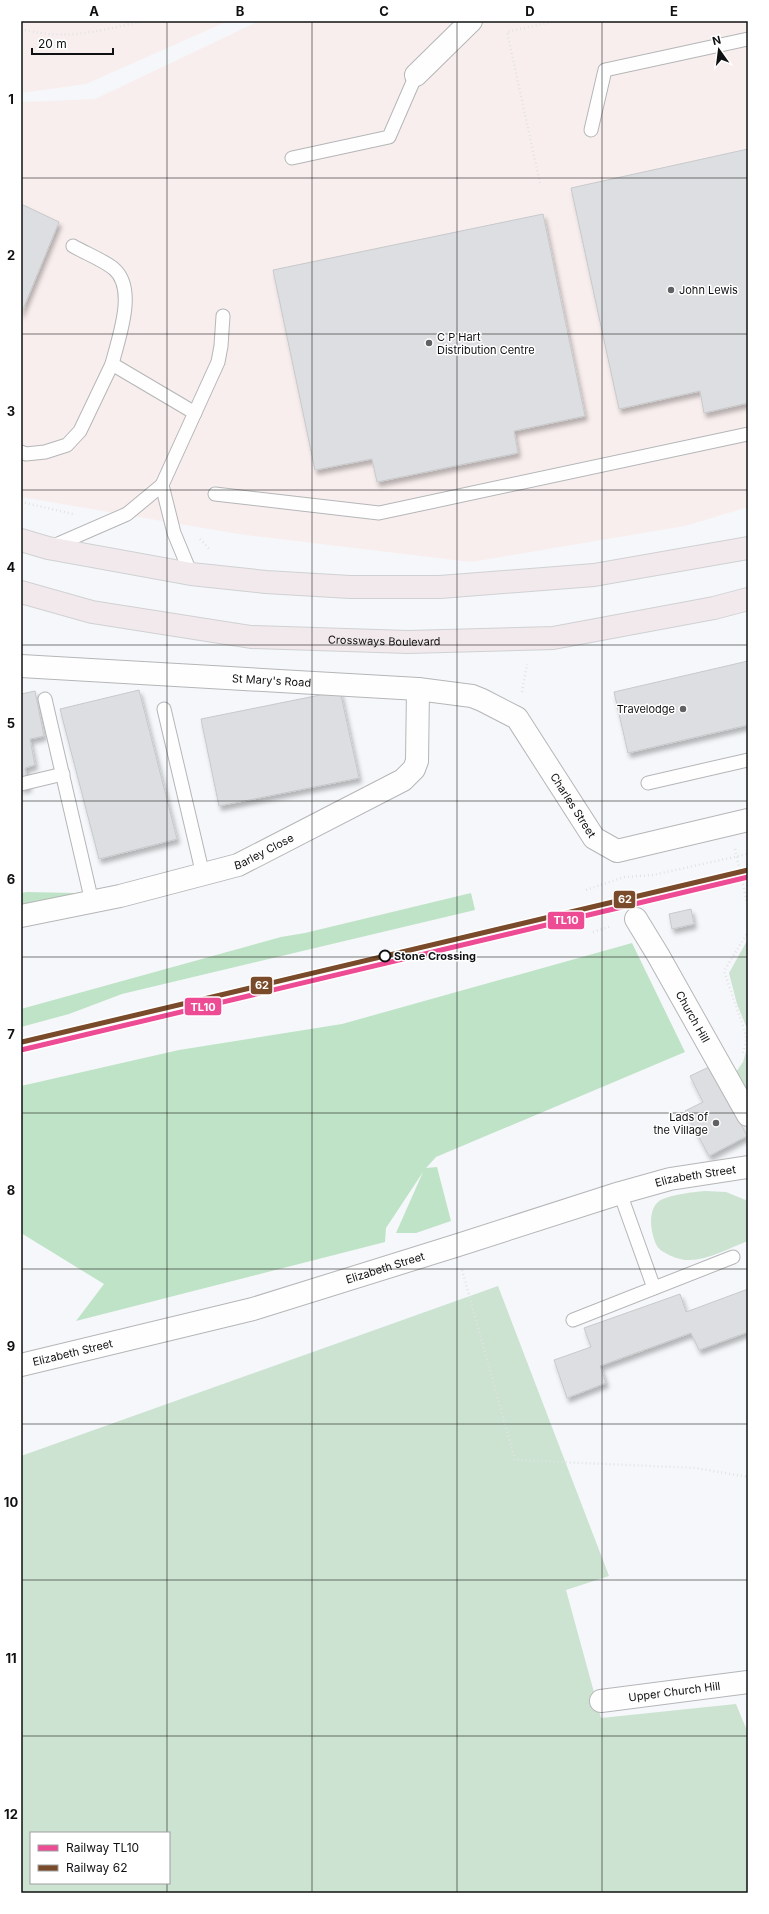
<svg xmlns="http://www.w3.org/2000/svg" width="769" height="1914" font-family="Inter,sans-serif">
<style>
.industrial{fill:#f9eeee}
.green{fill:#cbe3d0;fill-rule:evenodd}
.forest{fill:#bfe3c6}
.building{fill:#dddee1;stroke:#c7c9cb;filter:url(#shadow)}
.lines{fill:none;stroke-linecap:round;stroke-linejoin:round}
.lane-casing{stroke:#b5b6b8;stroke-width:15}
.street-casing{stroke:#b5b6b8;stroke-width:24}
.secondary-casing{stroke:#b5b6b8;stroke-width:24}
.primary-casing{stroke:#d0d1d3;stroke-width:24}
.path{stroke:#e2e3e3;stroke-width:2.5;stroke-dasharray:1 3;stroke-linecap:butt}
.lane{stroke:#fefefe;stroke-width:13}
.street{stroke:#fefefe;stroke-width:22}
.secondary{stroke:#fefefe;stroke-width:22}
.primary{stroke:#f2e9ec;stroke-width:22}
.path-bridge{stroke:#e2e3e3;stroke-width:2.5;stroke-dasharray:1 3;stroke-linecap:butt}
.rail-1-casing{stroke:#fff;stroke-width:8}
.rail-2-casing{stroke:#fff;stroke-width:8}
.rail-1{stroke:#ee4b95;stroke-width:5}
.rail-2{stroke:#7a4b2a;stroke-width:5}
.grid{fill:none;stroke:#0f1011;stroke-width:1;stroke-opacity:0.55}
.poi-dot{fill:#606163;stroke:#fff;stroke-width:1.5}
.stop-dot{fill:#fff;stroke:#0f1011;stroke-width:2}
.labels{text-anchor:middle;dominant-baseline:central;stroke-width:3;stroke-linejoin:round;paint-order:stroke}
.poi-label{font-size:11px;fill:#0f1011;stroke:#fff;text-anchor:start}
.street-label{font-size:11px;fill:#0f1011;stroke:#fff}
.stop-label{font-size:11px;font-weight:bold;fill:#0f1011;stroke:#fff;text-anchor:start}
.line-badge{stroke:#fff;stroke-width:1.5}
.badge-label{font-size:11px;text-anchor:middle;font-weight:bold;fill:#fff}
.neatline{fill:none;stroke:#0f1011;stroke-width:1.5}
.grid-label{font-size:13px;text-anchor:middle;font-weight:bold;fill:#0f1011}
</style>
<defs>
<filter id="shadow"><feDropShadow dx="2.5" dy="4.5" stdDeviation="2" flood-color="#0004"/></filter>
</defs>
<rect width="100%" height="100%" fill="#f5f7fa"/>
<g class="industrial">
<polygon points="21,21 228,21 86,84 21,93"/>
<polygon points="259,21 748,21 748,507 685,526 471,562 238,534 21,497 21,102 95,99"/>
</g>
<g class="green">
<polygon points="748,939 748,1031 737,1004 729,973"/>
<polygon points="748,1045 748,1097 736,1072 743,1062"/>
<path d="M 705,1191 L 726,1192 L 748,1201 L 748,1241 C 729,1248 707,1261 687,1260 C 679,1260 661,1253 657,1246 C 651,1234 647,1212 658,1202 C 666,1195 694,1192 705,1191 Z"/>
<path d="M 498,1286 L 609,1576 L 566,1590 L 601,1718 L 736,1704 L 748,1733 L 748,1893 L 21,1893 L 21,1456 ZM 31,1833 L 169,1833 L 169,1883 L 31,1883 Z"/>
</g>
<g class="forest">
<polygon points="27,892 74,893 71,909 21,919 21,893"/>
<polygon points="471,893 475,910 122,994 69,1014 21,1027 21,1009 281,937 305,933"/>
<polygon points="632,943 685,1052 436,1157 426,1168 437,1167 451,1221 416,1233 396,1233 423,1172 386,1228 385,1242 76,1321 104,1284 21,1233 21,1086 179,1050 342,1024"/>
</g>
<g class="building">
<polygon points="748,149 748,403 704,413 700,391 619,409 571,188"/>
<polygon points="21,204 59,222 21,314"/>
<polygon points="543,214 585,416 514,431 518,453 377,482 372,459 315,470 273,270"/>
<polygon points="748,661 748,725 628,753 614,692"/>
<polygon points="139,690 177,839 99,859 60,709"/>
<polygon points="35,691 44,736 30,739 35,765 25,768 29,787 21,789 21,694"/>
<polygon points="340,691 359,778 219,806 201,719"/>
<polygon points="691,909 694,924 672,929 669,914"/>
<polygon points="711,1066 747,1136 709,1156 685,1111 703,1102 690,1076"/>
<polygon points="748,1289 748,1332 699,1350 691,1333 600,1366 606,1383 567,1398 554,1360 591,1347 584,1328 680,1294 686,1312"/>
</g>
<g class="lines">
<g class="lane-casing">
<g id="lane">
<polyline points="591,130 605,70 748,39"/>
<polyline points="292,158 389,137 416,75"/>
<path d="M 73,246 C 85,253 101,259 113,268 C 138,288 118,339 112,364"/>
<polyline points="21,452 26,454 45,452 67,445 80,431 112,364 195,413"/>
<polyline points="162,485 174,533 191,574"/>
<polyline points="215,494 379,513 748,434"/>
<polyline points="49,548 127,514 162,485 218,362 221,346 223,316"/>
<polyline points="45,699 92,902"/>
<polyline points="164,709 203,875"/>
<polyline points="648,783 748,760"/>
<polyline points="21,784 63,774"/>
<polyline points="620,1193 654,1288"/>
<polyline points="573,1320 733,1257"/>
</g>
</g>
<g class="street-casing">
<g id="street">
<polyline points="416,75 471,21"/>
<path id="s1" d="M 21,666 L 418,689 L 472,696 L 482,700 L 517,718 L 594,838 L 617,851 L 748,820"/>
<path id="s2" d="M 21,916 L 120,896 L 238,865 L 403,780 L 414,769 L 417,761 L 418,689"/>
<path id="s3" d="M 636,919 L 658,955 L 748,1115"/>
<path id="s4" d="M 601,1701 L 748,1682"/>
</g>
</g>
<g class="secondary-casing">
<g id="secondary">
<path id="s5" d="M 21,1365 L 253,1309 L 455,1246 L 620,1193 L 670,1179 L 748,1167"/>
</g>
</g>
<g class="primary-casing">
<g id="primary">
<polyline points="21,540 48,548 191,574 266,582 350,587 440,587 594,575 748,548"/>
<path id="s6" d="M 21,592 L 92,612 L 251,637 L 408,642 L 553,638 L 714,608 L 748,599"/>
</g>
</g>
<g class="path">
<path d="M 21,29 C 66,41 99,31 143,21"/>
<polyline points="540,183 507,32 556,21"/>
<polyline points="21,502 73,514"/>
<polyline points="200,539 210,550"/>
<polyline points="522,692 527,664"/>
<polyline points="624,877 653,875 748,854"/>
<polyline points="586,890 624,877"/>
<polyline points="593,932 612,926"/>
<polyline points="743,1053 746,1043 746,1035 724,971 748,932"/>
<polyline points="462,1270 515,1460 696,1468 748,1477"/>
</g>
<use href="#lane" class="lane"/>
<use href="#street" class="street"/>
<use href="#secondary" class="secondary"/>
<use href="#primary" class="primary"/>
<polyline class="path-bridge" points="735,849 748,907"/>
<g class="rail-1-casing">
<polyline id="rail-1" points="21,1050 748,877"/>
</g>
<g class="rail-2-casing">
<polyline id="rail-2" points="22,1042 748,870"/>
</g>
<use href="#rail-1" class="rail-1"/>
<use href="#rail-2" class="rail-2"/>
</g>
<path class="grid" d="M 167,21 L 167,1833M 312,21 L 312,1893M 457,21 L 457,1893M 602,21 L 602,1893M 21,178 L 748,178M 21,334 L 748,334M 21,490 L 748,490M 21,645 L 748,645M 21,801 L 748,801M 21,957 L 748,957M 21,1113 L 748,1113M 21,1269 L 748,1269M 21,1424 L 748,1424M 21,1580 L 748,1580M 21,1736 L 748,1736M 167,1883 L 167,1893"/>
<g class="poi-dot">
<circle cx="671" cy="290" r="4"/>
<circle cx="429" cy="343" r="4"/>
<circle cx="683" cy="709" r="4"/>
<circle cx="716" cy="1123" r="4"/>
</g>
<circle class="stop-dot" cx="385" cy="956" r="5.5"/>
<g class="labels">
<g class="poi-label">
<text x="679" y="290">John Lewis</text>
<text x="437" y="337">C P Hart<tspan x="437" dy="13">Distribution Centre</tspan></text>
<text x="675" y="709" text-anchor="end">Travelodge</text>
<text x="708" y="1117" text-anchor="end">Lads of<tspan x="708" dy="13">the Village</tspan></text>
</g>
<g class="street-label">
<text stroke="none"><textPath href="#s6" startOffset="368">Crossways Boulevard</textPath></text>
<text stroke="none"><textPath href="#s1" startOffset="251">St Mary's Road</textPath></text>
<text stroke="none"><textPath href="#s1" startOffset="606">Charles Street</textPath></text>
<text stroke="none"><textPath href="#s2" startOffset="252">Barley Close</textPath></text>
<text stroke="none"><textPath href="#s3" startOffset="113">Church Hill</textPath></text>
<text stroke="none"><textPath href="#s5" startOffset="701">Elizabeth Street</textPath></text>
<text stroke="none"><textPath href="#s5" startOffset="377">Elizabeth Street</textPath></text>
<text stroke="none"><textPath href="#s5" startOffset="53">Elizabeth Street</textPath></text>
<text stroke="none"><textPath href="#s4" startOffset="74">Upper Church Hill</textPath></text>
</g>
<g class="stop-label">
<text x="394" y="956">Stone Crossing</text>
</g>
</g>
<g class="line-badge">
<rect x="613" y="890" width="23" height="19" rx="4" fill="#7a4b2a"/>
<rect x="547" y="911" width="38" height="19" rx="4" fill="#ee4b95"/>
<rect x="250" y="976" width="23" height="19" rx="4" fill="#7a4b2a"/>
<rect x="184" y="997" width="38" height="19" rx="4" fill="#ee4b95"/>
</g>
<g class="badge-label">
<text x="625" y="903">62</text>
<text x="566" y="924">TL10</text>
<text x="262" y="989">62</text>
<text x="203" y="1011">TL10</text>
</g>
<rect width="769" height="1914" fill="none" stroke="#ffffff" stroke-width="44"/>
<rect x="30" y="1832" width="140" height="52" fill="#ffffff" stroke="#9f9fa0"/>
<rect x="38" y="1845" width="20" height="6" fill="#ee4b95" stroke="#9f9fa0"/>
<text x="66" y="1852" font-size="12" fill="#0f1011">Railway TL10</text>
<rect x="38" y="1865" width="20" height="6" fill="#7a4b2a" stroke="#9f9fa0"/>
<text x="66" y="1872" font-size="12" fill="#0f1011">Railway 62</text>
<g transform="translate(719 50) rotate(346)" stroke="#ffffff" stroke-width="3" paint-order="stroke">
<path d="M0-3L7 15L0 10L-7 15Z" fill="#0f1011"/>
<text y="-6" font-size="11" font-weight="bold" text-anchor="middle" fill="#0f1011">N</text>
</g>
<path d="M32 48v6h81v-6" fill="none" stroke="#0f1011" stroke-width="2"/>
<text x="38" y="48" font-size="12" fill="#0f1011" stroke="#ffffff" stroke-width="3" paint-order="stroke">20 m</text>
<rect x="22" y="22" width="725" height="1870" class="neatline"/>
<g class="grid-label">
<text x="94" y="16">A</text>
<text x="240" y="16">B</text>
<text x="384" y="16">C</text>
<text x="530" y="16">D</text>
<text x="674" y="16">E</text>
<text x="11" y="104">1</text>
<text x="11" y="260">2</text>
<text x="11" y="416">3</text>
<text x="11" y="572">4</text>
<text x="11" y="728">5</text>
<text x="11" y="884">6</text>
<text x="11" y="1039">7</text>
<text x="11" y="1195">8</text>
<text x="11" y="1351">9</text>
<text x="11" y="1507">10</text>
<text x="11" y="1663">11</text>
<text x="11" y="1819">12</text>
</g>
</svg>
